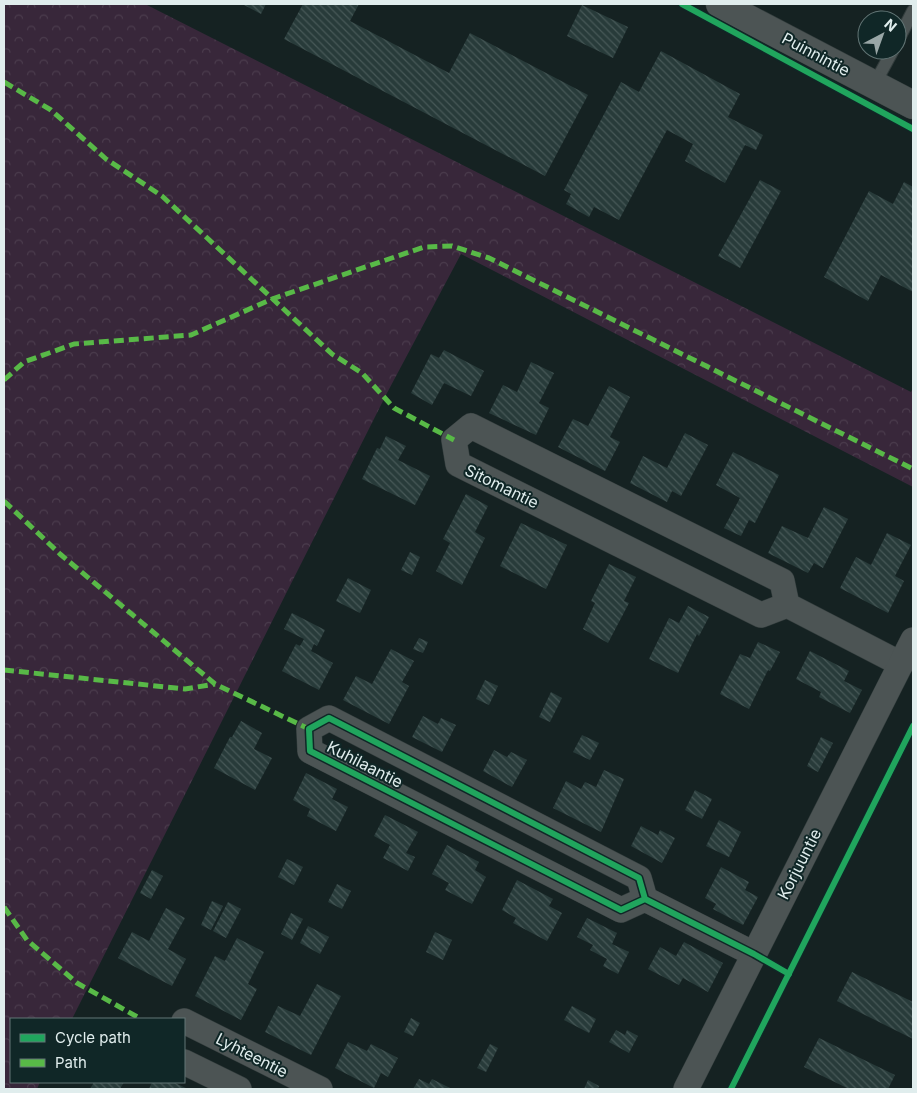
<svg xmlns="http://www.w3.org/2000/svg" width="917" height="1093" font-family="Inter,sans-serif">
<style>
.park{fill:url(#park-crowns)}
.building{fill:url(#building-back-hatch)}
.lines{fill:none;stroke-linecap:round;stroke-linejoin:round}
.service-casing{stroke:#323c3c;stroke-width:14}
.minor-casing{stroke:#323c3c;stroke-width:26}
.tertiary-casing{stroke:#323c3c;stroke-width:29}
.service{stroke:#4c5454;stroke-width:12}
.minor{stroke:#4c5454;stroke-width:25}
.tertiary{stroke:#4c5454;stroke-width:28}
.quiet{stroke:#58b947;stroke-width:5;stroke-dasharray:10 5;stroke-linecap:butt}
.cycleway-casing{stroke:#102727;stroke-width:9}
.cycleway{stroke:#20a55d;stroke-width:6}
.labels{text-anchor:middle;dominant-baseline:central;stroke-width:4;stroke-linejoin:round;paint-order:stroke}
.street-label{font-size:16px;fill:#e0eded;stroke:#102727}
</style>
<defs>
<pattern id="park-crowns" width="20" height="18" patternUnits="userSpaceOnUse" patternTransform="scale(1.25)"><rect width="20" height="18" fill="#38273a"/><path d="M2 6a3 3 0 1 1 6 0M12 15a3 3 0 1 1 6 0" fill="none" stroke="#4b3c4d"/></pattern>
<pattern id="building-back-hatch" width="6" height="6" patternUnits="userSpaceOnUse" patternTransform="scale(1.25)"><rect width="6" height="6" fill="#283b3a"/><path d="M-1 5l2 2M0 0l6 6M5-1l2 2" fill="none" stroke="#475857"/></pattern>
</defs>
<rect width="100%" height="100%" fill="#152222"/>
<polygon class="park" points="4,4 145,4 911,392 913,388 913,487 461,254 387,393 72,1019 11,1019 11,1082 40,1082 37,1089 4,1089"/>
<g class="building">
<polygon points="242,4 266,4 261,14"/>
<polygon points="303,4 359,4 350,21 449,73 470,33 588,95 545,176 284,39"/>
<polygon points="582,5 628,27 613,58 567,36"/>
<polygon points="661,51 740,94 728,117 763,135 756,150 745,145 725,183 685,161 693,144 667,130 619,220 594,207 589,217 566,204 571,194 564,190 621,82 639,92"/>
<polygon points="760,180 781,191 740,268 718,256"/>
<polygon points="904,182 913,187 913,292 881,275 868,301 824,277 869,191 893,204"/>
<polygon points="444,350 484,371 471,396 444,383 432,405 411,393 431,354 439,358"/>
<polygon points="531,362 554,373 539,403 549,408 536,435 489,413 503,385 517,392"/>
<polygon points="609,386 630,397 610,437 620,442 605,471 558,447 573,419 588,426"/>
<polygon points="685,433 708,445 681,496 672,491 667,502 630,483 643,456 667,468"/>
<polygon points="386,436 406,446 398,460 430,476 415,505 362,479 377,448 380,449"/>
<polygon points="733,452 779,475 755,523 749,520 741,536 724,528 740,498 716,485"/>
<polygon points="466,494 488,506 475,532 485,538 462,585 436,571 450,543 443,539"/>
<polygon points="824,507 848,519 823,568 814,563 808,573 768,553 782,526 808,538"/>
<polygon points="521,523 567,545 546,589 500,566"/>
<polygon points="887,533 911,545 895,576 904,581 888,613 840,588 856,557 871,565"/>
<polygon points="410,552 420,557 412,575 401,570"/>
<polygon points="609,564 636,577 624,601 629,603 608,643 583,629 595,603 591,601"/>
<polygon points="348,578 371,590 360,613 336,601"/>
<polygon points="688,606 709,617 699,636 697,634 678,673 649,659 669,618 679,623"/>
<polygon points="292,613 325,630 317,646 314,644 311,651 333,663 319,690 282,671 296,644 300,646 304,639 284,629"/>
<polygon points="419,638 428,642 423,653 413,649"/>
<polygon points="758,642 780,652 770,671 768,670 749,709 720,694 740,654 750,658"/>
<polygon points="391,649 414,661 402,682 409,686 389,724 343,700 356,676 372,684"/>
<polygon points="810,651 849,671 844,681 862,690 850,713 819,697 821,692 796,679"/>
<polygon points="485,680 498,686 489,705 476,699"/>
<polygon points="551,692 562,698 550,722 539,717"/>
<polygon points="423,716 438,724 441,718 456,725 442,752 412,737"/>
<polygon points="241,721 262,733 254,749 272,758 255,790 214,768 230,737 232,737"/>
<polygon points="582,735 599,743 590,760 573,752"/>
<polygon points="821,737 833,743 818,772 807,766"/>
<polygon points="494,750 507,757 511,752 527,760 512,787 483,771"/>
<polygon points="604,770 624,779 601,832 553,808 566,781 581,789 585,782 596,787"/>
<polygon points="306,773 337,789 332,799 348,807 336,831 307,816 310,809 293,800"/>
<polygon points="695,790 712,799 702,819 685,810"/>
<polygon points="385,815 418,832 406,853 415,857 408,871 383,858 390,845 374,836"/>
<polygon points="719,820 741,832 729,857 706,846"/>
<polygon points="641,826 658,835 660,830 675,838 662,863 631,846"/>
<polygon points="447,845 479,862 475,870 486,877 472,904 445,890 449,883 432,874"/>
<polygon points="287,859 303,867 294,885 278,877"/>
<polygon points="721,867 749,882 745,890 758,897 743,925 713,909 716,904 705,898"/>
<polygon points="152,870 163,876 151,899 140,893"/>
<polygon points="517,880 553,899 549,906 562,913 547,941 513,923 516,918 502,910"/>
<polygon points="337,884 351,891 342,909 328,902"/>
<polygon points="212,901 223,906 211,930 201,925"/>
<polygon points="228,902 241,909 226,938 213,931"/>
<polygon points="166,908 185,918 168,949 186,959 172,986 118,958 132,932 149,941"/>
<polygon points="291,913 303,919 292,940 281,934"/>
<polygon points="587,918 617,933 612,944 629,952 618,974 603,966 607,959 590,950 593,945 577,937"/>
<polygon points="308,926 329,937 320,954 300,943"/>
<polygon points="435,932 452,940 443,960 426,952"/>
<polygon points="237,938 264,952 248,984 257,989 241,1020 195,996 215,956 225,961"/>
<polygon points="684,942 723,963 708,992 683,978 679,985 648,969 660,947 676,956"/>
<polygon points="852,972 913,1002 913,1039 837,1001"/>
<polygon points="317,984 341,996 311,1055 265,1032 278,1006 300,1016"/>
<polygon points="572,1006 596,1019 589,1033 564,1020"/>
<polygon points="411,1018 420,1023 413,1036 404,1032"/>
<polygon points="616,1030 625,1035 627,1030 638,1036 629,1053 609,1042"/>
<polygon points="819,1038 895,1075 888,1089 849,1089 804,1067"/>
<polygon points="348,1042 367,1051 371,1044 398,1058 388,1077 381,1073 374,1088 335,1068"/>
<polygon points="490,1044 498,1048 486,1072 477,1068"/>
<polygon points="419,1079 429,1084 432,1079 452,1089 413,1089"/>
<polygon points="588,1080 599,1086 598,1089 584,1089"/>
<polygon points="94,1082 124,1082 120,1089 90,1089"/>
<polygon points="152,1082 173,1082 188,1089 149,1089"/>
</g>
<g class="lines">
<g class="service-casing">
<g id="service">
<polyline points="897,42 913,11"/>
<polyline points="874,85 893,50"/>
</g>
</g>
<g class="minor-casing">
<g id="minor">
<polyline points="787,605 761,615 458,464 454,440 471,426 782,581 787,605 901,664"/>
<polyline points="645,899 621,910 310,751 309,729 329,718 639,878 645,899 754,954"/>
<polyline points="184,1021 320,1089"/>
<polyline points="184,1062 239,1089"/>
<polyline points="686,1089 913,640"/>
</g>
</g>
<g class="tertiary-casing">
<polyline id="tertiary" points="720,4 913,105"/>
</g>
<use href="#service" class="service"/>
<use href="#minor" class="minor"/>
<use href="#tertiary" class="tertiary"/>
<g class="quiet">
<polyline points="4,82 51,110 106,159 162,196 332,354 362,373 394,408 454,440"/>
<polyline points="4,380 24,362 74,344 191,335 272,299 424,247 452,246 489,258 913,469"/>
<polyline points="4,501 60,554 215,684 309,729"/>
<polyline points="4,670 185,689 215,684"/>
<polyline points="4,907 27,940 77,983 141,1019"/>
</g>
<g class="cycleway-casing">
<g id="cycleway">
<polyline points="682,4 913,129"/>
<polyline points="645,899 621,910 310,751 309,729 329,718 639,878 645,899 754,954 789,974"/>
<polyline points="731,1089 913,726"/>
</g>
</g>
<use href="#cycleway" class="cycleway"/>
</g>
<g class="labels">
<g class="street-label">
<text transform="translate(816 54) rotate(28)">Puinnintie</text>
<text transform="translate(502 486) rotate(26)">Sitomantie</text>
<text transform="translate(365 764) rotate(27)">Kuhilaantie</text>
<text transform="translate(799 864) rotate(-63)">Korjuuntie</text>
<text transform="translate(252 1055) rotate(27)">Lyhteentie</text>
</g>
</g>
<rect width="917" height="1093" fill="none" stroke="#e0eded" stroke-width="10"/>
<rect x="10" y="1018" width="175" height="65" fill="#102727" stroke="#637676"/>
<rect x="20" y="1034" width="25" height="8" fill="#20a55d" stroke="#637676"/>
<text x="55" y="1043" font-size="15" fill="#e0eded">Cycle path</text>
<rect x="20" y="1059" width="25" height="8" fill="#58b947" stroke="#637676"/>
<text x="55" y="1068" font-size="15" fill="#e0eded">Path</text>
<g transform="translate(882 35) rotate(41)"><circle r="24" fill="#102727" stroke="#637676"/>
<path d="M0-4L9 19L0 12L-9 19Z" fill="#99a6a6"/>
<text y="-8" font-size="14" font-weight="bold" text-anchor="middle" fill="#e0eded">N</text>
</g>
</svg>
